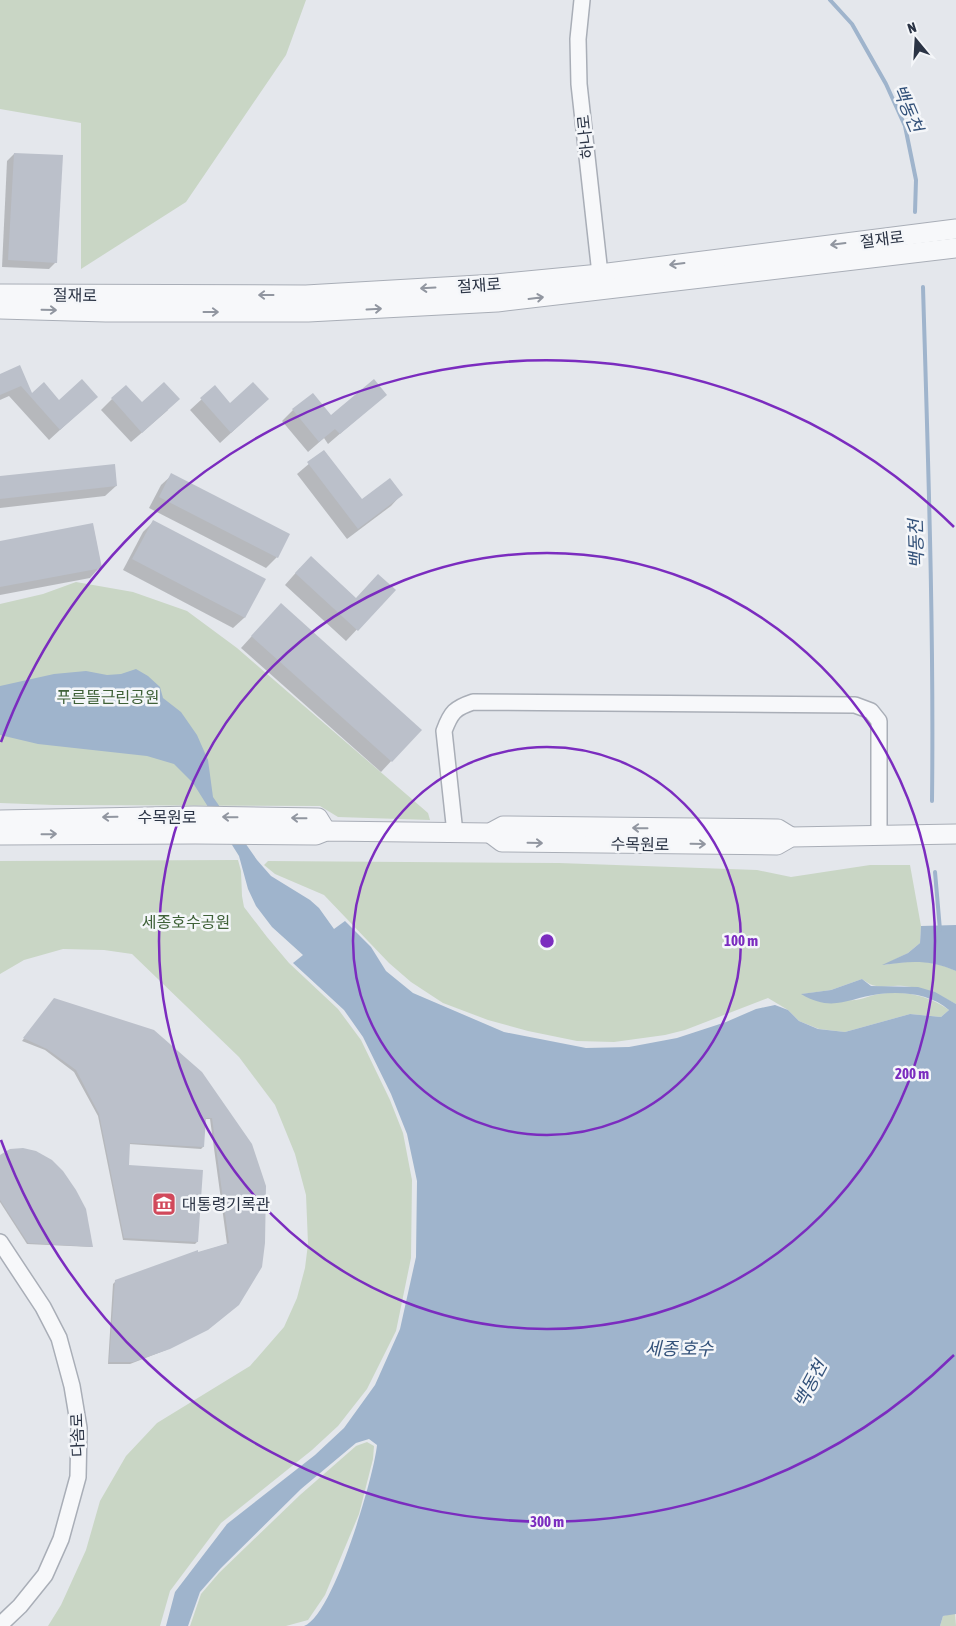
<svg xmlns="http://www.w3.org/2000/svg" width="956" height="1626" font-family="'Asap Condensed','Noto Sans KR',sans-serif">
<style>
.green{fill:#c9d6c5}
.water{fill:#9fb4cc}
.shadow{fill:#0003}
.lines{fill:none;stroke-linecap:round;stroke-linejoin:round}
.stream{stroke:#9fb4cc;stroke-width:4}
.building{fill:#bbc0ca}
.minor-casing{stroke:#a9aeb7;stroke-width:18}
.tertiary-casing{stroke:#a9aeb7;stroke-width:21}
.minor{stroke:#f7f8fa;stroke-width:15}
.tertiary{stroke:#f7f8fa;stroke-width:19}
.oneway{stroke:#9196a0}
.ring{fill:none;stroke:#7b2cbf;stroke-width:2.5}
.labels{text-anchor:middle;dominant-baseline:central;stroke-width:5;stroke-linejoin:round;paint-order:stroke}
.street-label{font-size:16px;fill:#2b3445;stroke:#f4f6f9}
.park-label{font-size:16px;fill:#3f6138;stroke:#f4f6f9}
.poi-label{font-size:16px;fill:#2b3445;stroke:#f4f6f9;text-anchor:start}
.water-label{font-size:18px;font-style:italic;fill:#34527a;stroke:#f4f6f9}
.centre{fill:#7b2cbf;stroke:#f4f6f9;stroke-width:2.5}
.ring-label{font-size:15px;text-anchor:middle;font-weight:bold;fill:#7b2cbf;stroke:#f4f6f9;stroke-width:5;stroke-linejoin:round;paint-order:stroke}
</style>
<rect width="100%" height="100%" fill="#e4e7ec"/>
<g class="green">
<polygon points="0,0 306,0 286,55 186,202 81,269 81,123 0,109"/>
<polygon points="76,582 133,592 187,611 237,648 428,813 430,820 338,817 320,806 54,805 0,803 0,604 43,594"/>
<polygon points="238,860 241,871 242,896 244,907 267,937 289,963 338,1009 361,1040 390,1100 403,1133 412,1180 411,1258 396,1331 367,1389 338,1426 312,1450 221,1523 170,1591 160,1626 48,1626 61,1605 86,1550 100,1501 126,1456 157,1423 250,1366 284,1327 297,1298 305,1268 308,1244 307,1219 306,1195 295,1154 275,1105 239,1057 132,954 104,950 63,949 24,960 0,974 0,861"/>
<path d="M 268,861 L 559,863 L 757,870 L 791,877 L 870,865 L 910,865 L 921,926 L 920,943 L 908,953 L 884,965 C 912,960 930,959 956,971 L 956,1004 C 938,994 925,988 904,986 C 886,984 879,992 862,979 L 831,990 L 802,994 C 816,996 844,1001 856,1000 C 864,999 871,995 879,994 C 903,990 929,995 949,1010 L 941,1017 L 910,1014 L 845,1032 L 819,1029 L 799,1021 L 788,1010 L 768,998 L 685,1030 L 665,1035 L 614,1042 L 577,1041 L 528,1031 L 488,1020 L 443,1003 L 411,982 L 389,963 L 324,895 L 275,874 L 264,865 Z"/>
<polygon points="367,1442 374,1446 373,1459 359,1514 325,1595 308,1620 286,1626 190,1626 201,1594 219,1573 300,1495 356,1446"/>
<polygon points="955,1613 956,1626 940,1626 943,1616"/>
</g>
<g class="water">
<path d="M 136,669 L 148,676 L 160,687 L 163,698 L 181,712 L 197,735 L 208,760 L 213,797 L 257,860 L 271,876 L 310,900 L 319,908 L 334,929 L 345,921 L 371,947 L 386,971 L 413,993 L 504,1032 L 586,1048 L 629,1047 L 677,1038 L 726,1022 L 756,1009 L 775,1005 L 788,1010 L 799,1021 L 818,1029 L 845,1032 L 910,1014 L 941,1017 L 949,1010 C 931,994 903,991 879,994 C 848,998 833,1013 801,994 L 831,990 L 862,979 L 871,986 L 918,987 L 935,992 L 956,1004 L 956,1614 L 943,1616 L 940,1626 L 304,1626 C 333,1616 374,1477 377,1445 L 369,1439 L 356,1443 L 301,1489 L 221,1568 L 200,1592 L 188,1626 L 166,1626 L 175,1592 L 227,1524 L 315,1455 L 344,1428 L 375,1385 L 400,1329 L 416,1257 L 417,1181 L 407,1134 L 391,1094 L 363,1037 L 344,1010 L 293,963 L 303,955 L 272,927 L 256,906 L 248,889 L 239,856 L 193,783 L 174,764 L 147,756 L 38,744 L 0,735 L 0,686 L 54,674 L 86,671 L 107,675 L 121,674 Z"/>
<path d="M 956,925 L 956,971 C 929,959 910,961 882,965 L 908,953 L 920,943 L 921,926 Z"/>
</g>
<g class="shadow">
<polygon points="14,154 56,262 49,269 2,267 7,161"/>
<polygon points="20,367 32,395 85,407 49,440 9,396 0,400 0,375"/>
<polygon points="215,387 230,404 256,410 220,443 190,410"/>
<polygon points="385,395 328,444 324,438 308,452 282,421 293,410 331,417"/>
<polygon points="112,399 141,404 168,410 131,442 101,410"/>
<polygon points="324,451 361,501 401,495 391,506 347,539 297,474"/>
<polygon points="172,475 277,557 266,568 149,508 161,485"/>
<polygon points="0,478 116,486 105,496 0,508"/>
<polygon points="153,522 264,580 244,618 233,628 123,570 143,532"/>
<polygon points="0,542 100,567 90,578 0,595"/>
<polygon points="300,568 356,599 394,590 346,641 285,585"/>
<polygon points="270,616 420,730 381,772 241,648"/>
<polygon points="53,1002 154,1031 265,1186 166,1350 130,1364 108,1364 113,1284 115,1282 197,1253 227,1244 210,1119 204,1119 203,1147 201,1149 129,1144 127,1167 197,1242 195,1244 123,1240 98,1116 74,1072 45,1050 22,1041"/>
<polygon points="0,1157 92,1247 27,1244 0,1202"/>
</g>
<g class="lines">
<g class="stream">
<polyline points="830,0 852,24 886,84 905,126 916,180 915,212"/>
<path d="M 923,287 C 928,458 934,629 932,801"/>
<polyline points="935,872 940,930"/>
</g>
</g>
<g class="building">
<polygon points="14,153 63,155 57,263 8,260"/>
<polygon points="20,365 32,393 44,382 59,400 82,379 98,397 60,430 21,386 0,395 0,374"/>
<polygon points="374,379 387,395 340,434 335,429 319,442 292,409 313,393 331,415"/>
<polygon points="164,382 180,399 142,433 111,398 126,385 142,402"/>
<polygon points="253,382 269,399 231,433 200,398 215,385 230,403"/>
<polygon points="324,450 362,499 390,478 403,495 358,529 307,462"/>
<polygon points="115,464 117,486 0,499 0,476"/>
<polygon points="171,473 290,534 278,558 159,497"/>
<polygon points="153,520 266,579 245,618 132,559"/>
<polygon points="93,523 102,568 0,587 0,541"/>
<polygon points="311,556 356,598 378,574 396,590 358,631 295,573"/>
<polygon points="281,603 422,730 392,762 251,636"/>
<polygon points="54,998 154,1030 202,1072 252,1144 266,1186 265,1243 262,1267 239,1305 208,1330 170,1349 133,1362 109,1362 115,1280 198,1250 198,1252 229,1243 212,1118 206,1118 204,1147 130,1143 129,1165 203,1170 198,1242 124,1238 99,1114 76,1070 47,1049 23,1038"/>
<polygon points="23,1148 36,1151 52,1160 63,1171 76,1190 86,1209 93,1247 28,1243 0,1200 0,1155 10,1149"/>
</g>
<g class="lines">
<g class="minor-casing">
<g id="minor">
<polyline points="582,0 578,39 579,84 600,274"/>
<path d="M 455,833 L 444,731 C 451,712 455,708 473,702 L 855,705 L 871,711 L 879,721 L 879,836"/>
<polyline points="0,1242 43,1307 59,1338 72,1386 79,1428 78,1477 61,1539 45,1575 20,1606 0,1625"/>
</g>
</g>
<g class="tertiary-casing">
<g id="tertiary">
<polyline points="0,294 306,295 496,284 600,274 956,229"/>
<polyline points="0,309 106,312 308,312 497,302 956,248"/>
<polyline points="0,820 194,816 318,818 326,831"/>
<polyline points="490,833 502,842 777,845 791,837 956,834"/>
<polyline points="0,835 195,834 316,835 326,831 490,833 503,826 778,829 791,837"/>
</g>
</g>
<use href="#minor" class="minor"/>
<use href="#tertiary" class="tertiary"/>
</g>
<defs><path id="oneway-shaft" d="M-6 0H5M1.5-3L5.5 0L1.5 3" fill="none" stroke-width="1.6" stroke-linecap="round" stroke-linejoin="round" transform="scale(1.25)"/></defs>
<g class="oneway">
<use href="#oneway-shaft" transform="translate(838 244) rotate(173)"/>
<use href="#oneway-shaft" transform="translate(677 264) rotate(173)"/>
<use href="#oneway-shaft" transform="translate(428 288) rotate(177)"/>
<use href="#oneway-shaft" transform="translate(266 295) rotate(-180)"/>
<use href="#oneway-shaft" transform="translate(536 298) rotate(-7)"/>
<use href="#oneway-shaft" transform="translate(374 309) rotate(-3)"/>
<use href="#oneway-shaft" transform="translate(49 310) rotate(1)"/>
<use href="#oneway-shaft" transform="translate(211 312)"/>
<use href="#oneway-shaft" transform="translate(110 817) rotate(179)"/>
<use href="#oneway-shaft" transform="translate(230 817) rotate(-179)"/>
<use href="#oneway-shaft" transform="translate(299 818) rotate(-179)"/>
<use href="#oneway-shaft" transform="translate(640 828) rotate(-179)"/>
<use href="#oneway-shaft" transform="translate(49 834) rotate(-1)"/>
<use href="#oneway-shaft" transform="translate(535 843) rotate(1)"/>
<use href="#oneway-shaft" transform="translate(698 844) rotate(1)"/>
</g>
<g class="ring">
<circle cx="547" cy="941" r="194"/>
<circle cx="547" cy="941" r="388"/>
<path d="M954 1355A581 581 0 0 1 1 1140M1 742A581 581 0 0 1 954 527"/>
</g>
<defs>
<g id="museum-square" transform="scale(1.25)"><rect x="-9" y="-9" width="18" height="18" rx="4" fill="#d1495b" stroke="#f4f6f9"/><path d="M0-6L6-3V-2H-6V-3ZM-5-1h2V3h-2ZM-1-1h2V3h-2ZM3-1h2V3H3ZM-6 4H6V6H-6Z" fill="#fff"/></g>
</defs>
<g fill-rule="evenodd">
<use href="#museum-square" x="164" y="1204"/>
</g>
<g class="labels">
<g class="street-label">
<text transform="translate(585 137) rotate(-96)">하나로</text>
<text transform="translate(882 239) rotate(-7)">절재로</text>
<text transform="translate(479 285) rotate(-4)">절재로</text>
<text transform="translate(75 295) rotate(1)">절재로</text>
<text x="167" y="817">수목원로</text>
<text transform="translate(640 844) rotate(1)">수목원로</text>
<text transform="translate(77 1435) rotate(-92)">다솜로</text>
</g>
<g class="park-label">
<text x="108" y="697">푸른뜰근린공원</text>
<text x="186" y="922">세종호수공원</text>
</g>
<g class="poi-label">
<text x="182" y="1204">대통령기록관</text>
</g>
<g class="water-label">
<text transform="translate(908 108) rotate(67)">백동천</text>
<text transform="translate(916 544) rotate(-92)">백동천</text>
<text x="679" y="1348">세종 호수</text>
<text transform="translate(810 1384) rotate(-62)">백동천</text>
</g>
</g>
<circle cx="547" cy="941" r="8" class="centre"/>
<g class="ring-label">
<text x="741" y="946">100 m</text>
<text x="912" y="1079">200 m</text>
<text x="547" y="1527">300 m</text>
</g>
<g transform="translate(916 40) rotate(342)" stroke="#f4f6f9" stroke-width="4" paint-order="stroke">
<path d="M0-4L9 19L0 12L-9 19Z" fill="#2b3445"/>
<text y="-8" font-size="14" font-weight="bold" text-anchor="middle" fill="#2b3445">N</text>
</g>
</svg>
